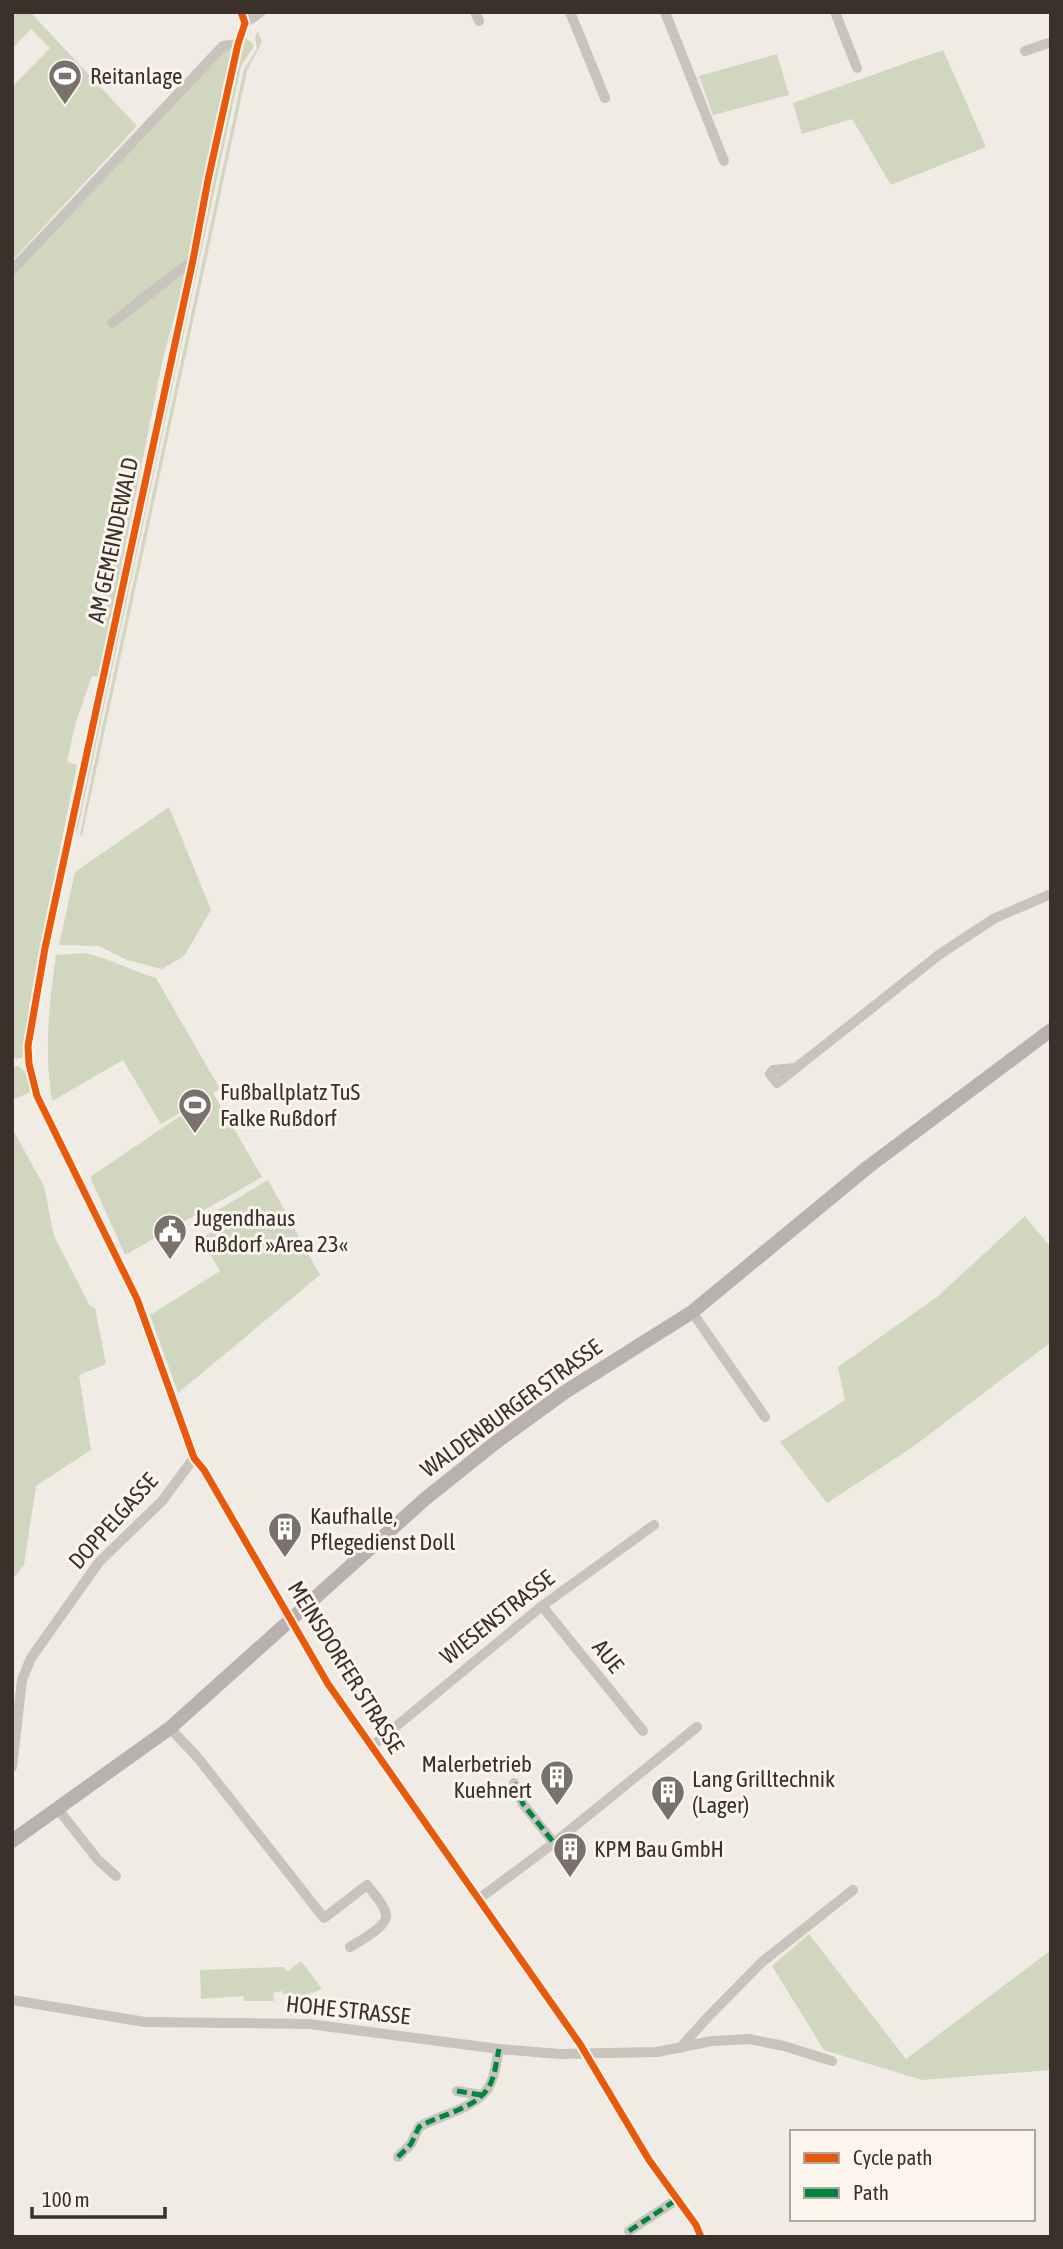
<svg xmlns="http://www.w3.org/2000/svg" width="1063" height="2249" font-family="'Asap Condensed',sans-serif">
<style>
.green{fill:#d1d6bf}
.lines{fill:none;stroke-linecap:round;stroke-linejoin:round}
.minor{stroke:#c9c3be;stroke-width:10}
.major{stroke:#b8b1ad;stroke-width:14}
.quiet{stroke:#00873e;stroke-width:5;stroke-dasharray:10 5;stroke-linecap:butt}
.cycleway-casing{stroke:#fbf5ee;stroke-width:11}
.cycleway{stroke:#e8590c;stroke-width:7}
.labels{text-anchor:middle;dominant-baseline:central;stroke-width:6;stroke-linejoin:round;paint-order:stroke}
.poi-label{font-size:23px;fill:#3b302b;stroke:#fbf5ee;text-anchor:start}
.street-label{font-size:23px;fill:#3b302b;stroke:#fbf5ee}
</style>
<rect width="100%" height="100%" fill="#f0ebe5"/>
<g class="green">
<polygon points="12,12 30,12 137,126 12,261 12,87 50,48 31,29 12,49"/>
<polygon points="258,32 262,42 247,71 82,836 80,835 93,770 244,69 257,49 255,36"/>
<polygon points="244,37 251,42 254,46 241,66 77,833 74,831 79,804"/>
<polygon points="225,49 231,51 190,260 163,358 99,677 92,676 75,725 67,762 77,765 41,942 25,1054 24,1057 16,1059 12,1053 12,269"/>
<polygon points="943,50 986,147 891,185 852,119 802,134 793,103"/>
<polygon points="777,54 789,95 713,115 699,76"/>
<polygon points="169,807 211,910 184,956 162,969 127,960 99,946 59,945 75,872"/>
<path d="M 84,953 C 110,958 131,971 156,978 L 220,1089 L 213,1093 L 262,1177 L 125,1255 L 90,1177 L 208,1097 L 161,1124 L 123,1060 L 52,1101 C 44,1052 49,1004 56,955 Z"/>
<path d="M 18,1066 C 28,1072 30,1081 31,1092 L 12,1100 L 12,1068 Z"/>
<polygon points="12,1128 44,1186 54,1236 90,1306 95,1308 106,1364 79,1375 91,1450 36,1486 24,1565 12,1580"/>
<polygon points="268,1180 320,1275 178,1393 150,1315 220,1271 201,1239 224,1223 218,1210"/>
<polygon points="1025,1216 1051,1248 1051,1342 914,1446 827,1503 780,1442 845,1400 838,1367 937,1297"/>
<polygon points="809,1934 906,2059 1051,1950 1051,2070 922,2080 824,2050 772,1966"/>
<polygon points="301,1961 322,1989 309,1994 309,1997 287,1998 286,1994 283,1994 282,1991 273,1993 274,2001 244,2001 243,1996 201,1999 200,1970 283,1967 288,1971"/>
</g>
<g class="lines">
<g class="minor">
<polyline points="241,12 245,23 238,44 208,180 193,260 45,948 28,1046 29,1064 37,1096 137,1299 194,1458 204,1470 328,1684 580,2044 649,2160 696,2225 701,2237"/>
<polyline points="475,12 479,21"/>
<polyline points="570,12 605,98"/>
<polyline points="665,12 724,161"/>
<polyline points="835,12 857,68"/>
<polyline points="245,23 261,12"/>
<polyline points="1025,51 1051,42"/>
<polyline points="12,270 223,46 238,44"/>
<polyline points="112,323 193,260"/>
<polyline points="795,1068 773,1070 770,1074 777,1083 940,954 995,918 1051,894"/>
<polyline points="692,1312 765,1417"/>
<polyline points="542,1606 643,1731"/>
<path d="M 170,1728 L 198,1758 L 324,1918 L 367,1885 C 373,1893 384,1904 386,1914 C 389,1926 359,1941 350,1947"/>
<polyline points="371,1747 542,1606 654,1525"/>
<polyline points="12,1767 22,1680 31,1658 99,1562 162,1501 194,1458"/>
<polyline points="514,1783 523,1804 554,1843"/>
<polyline points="58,1809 98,1860 116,1876"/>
<polyline points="480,1898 554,1843 697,1727"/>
<polyline points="12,2000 145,2022 309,2024 499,2049 560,2054 657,2052 712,2041 749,2039 784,2046 832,2061"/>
<polyline points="680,2048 706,2019 762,1962 853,1890"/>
<polyline points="457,2091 481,2095"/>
<path d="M 398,2157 L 411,2144 L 419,2127 C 439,2115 471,2110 486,2091 C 495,2080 496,2062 499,2049"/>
<polyline points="629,2231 676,2200"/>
</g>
<polyline class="major" points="12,1841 170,1728 425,1499 495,1443 565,1392 692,1312 868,1167 1051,1030"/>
<g class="quiet">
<polyline points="514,1783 523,1804 554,1843"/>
<polyline points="457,2091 481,2095"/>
<path d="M 398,2157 L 411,2144 L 419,2127 C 439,2115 471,2110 486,2091 C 495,2080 496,2062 499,2049"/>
<polyline points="629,2231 676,2200"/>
</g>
<g class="cycleway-casing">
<polyline id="cycleway" points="241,12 245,23 238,44 208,180 193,260 45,948 28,1046 29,1064 37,1096 137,1299 194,1458 204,1470 328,1684 580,2044 649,2160 696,2225 701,2237"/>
</g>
<use href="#cycleway" class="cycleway"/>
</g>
<defs>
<g id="stadium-pin" transform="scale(1.75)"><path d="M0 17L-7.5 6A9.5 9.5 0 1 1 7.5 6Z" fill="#7a716c" stroke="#fbf5ee"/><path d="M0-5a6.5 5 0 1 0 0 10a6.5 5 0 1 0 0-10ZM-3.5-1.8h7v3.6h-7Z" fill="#fff"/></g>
<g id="civic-pin" transform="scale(1.75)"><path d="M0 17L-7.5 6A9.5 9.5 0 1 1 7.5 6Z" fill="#7a716c" stroke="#fbf5ee"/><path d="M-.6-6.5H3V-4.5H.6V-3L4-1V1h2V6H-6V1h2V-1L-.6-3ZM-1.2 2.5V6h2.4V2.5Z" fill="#fff"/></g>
<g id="building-pin" transform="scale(1.75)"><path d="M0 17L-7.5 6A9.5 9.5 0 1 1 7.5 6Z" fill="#7a716c" stroke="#fbf5ee"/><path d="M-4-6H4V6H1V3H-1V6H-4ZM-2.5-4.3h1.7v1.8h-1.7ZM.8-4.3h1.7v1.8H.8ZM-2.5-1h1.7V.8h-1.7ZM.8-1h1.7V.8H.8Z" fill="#fff"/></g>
</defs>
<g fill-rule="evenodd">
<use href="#stadium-pin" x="65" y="76"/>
<use href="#stadium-pin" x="195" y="1105"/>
<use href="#civic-pin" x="170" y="1231"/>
<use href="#building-pin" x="285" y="1529"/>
<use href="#building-pin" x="557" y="1777"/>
<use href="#building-pin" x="668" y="1792"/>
<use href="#building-pin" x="570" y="1849"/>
</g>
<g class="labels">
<g class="poi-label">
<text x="90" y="76">Reitanlage</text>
<text x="220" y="1092">Fußballplatz TuS<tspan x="220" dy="26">Falke Rußdorf</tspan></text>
<text x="194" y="1218">Jugendhaus<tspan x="194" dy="26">Rußdorf »Area 23«</tspan></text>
<text x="310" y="1516">Kaufhalle,<tspan x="310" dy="26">Pflegedienst Doll</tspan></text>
<text x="532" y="1764" text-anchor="end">Malerbetrieb<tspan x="532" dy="26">Kuehnert</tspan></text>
<text x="692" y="1779">Lang Grilltechnik<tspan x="692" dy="26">(Lager)</tspan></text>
<text x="594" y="1849">KPM Bau GmbH</text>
</g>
<g class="street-label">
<text transform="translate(113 540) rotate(-78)">AM GEMEINDEWALD</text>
<text transform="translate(511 1408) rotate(-36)">WALDENBURGER STRASSE</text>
<text transform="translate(113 1521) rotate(-48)">DOPPELGASSE</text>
<text transform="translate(497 1617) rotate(-38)">WIESENSTRASSE</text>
<text transform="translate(608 1656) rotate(51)">AUE</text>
<text transform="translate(346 1667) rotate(58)">MEINSDORFER STRASSE</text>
<text transform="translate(348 2010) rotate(6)">HOHE STRASSE</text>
</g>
</g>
<rect width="1063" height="2249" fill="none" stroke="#3b302b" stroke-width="28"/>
<rect x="790" y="2130" width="245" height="91" fill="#fbf5ee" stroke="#aea6a0" stroke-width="2"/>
<rect x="804" y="2153" width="35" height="10" fill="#e8590c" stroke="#aea6a0" stroke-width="2"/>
<text x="853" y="2165" font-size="21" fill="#3b302b">Cycle path</text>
<rect x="804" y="2188" width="35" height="10" fill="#00873e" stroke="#aea6a0" stroke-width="2"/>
<text x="853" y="2200" font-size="21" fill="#3b302b">Path</text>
<path d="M32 2207v10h133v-10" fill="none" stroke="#3b302b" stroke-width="3.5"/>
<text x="42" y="2207" font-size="21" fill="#3b302b" stroke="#fbf5ee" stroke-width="5" paint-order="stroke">100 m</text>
</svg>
